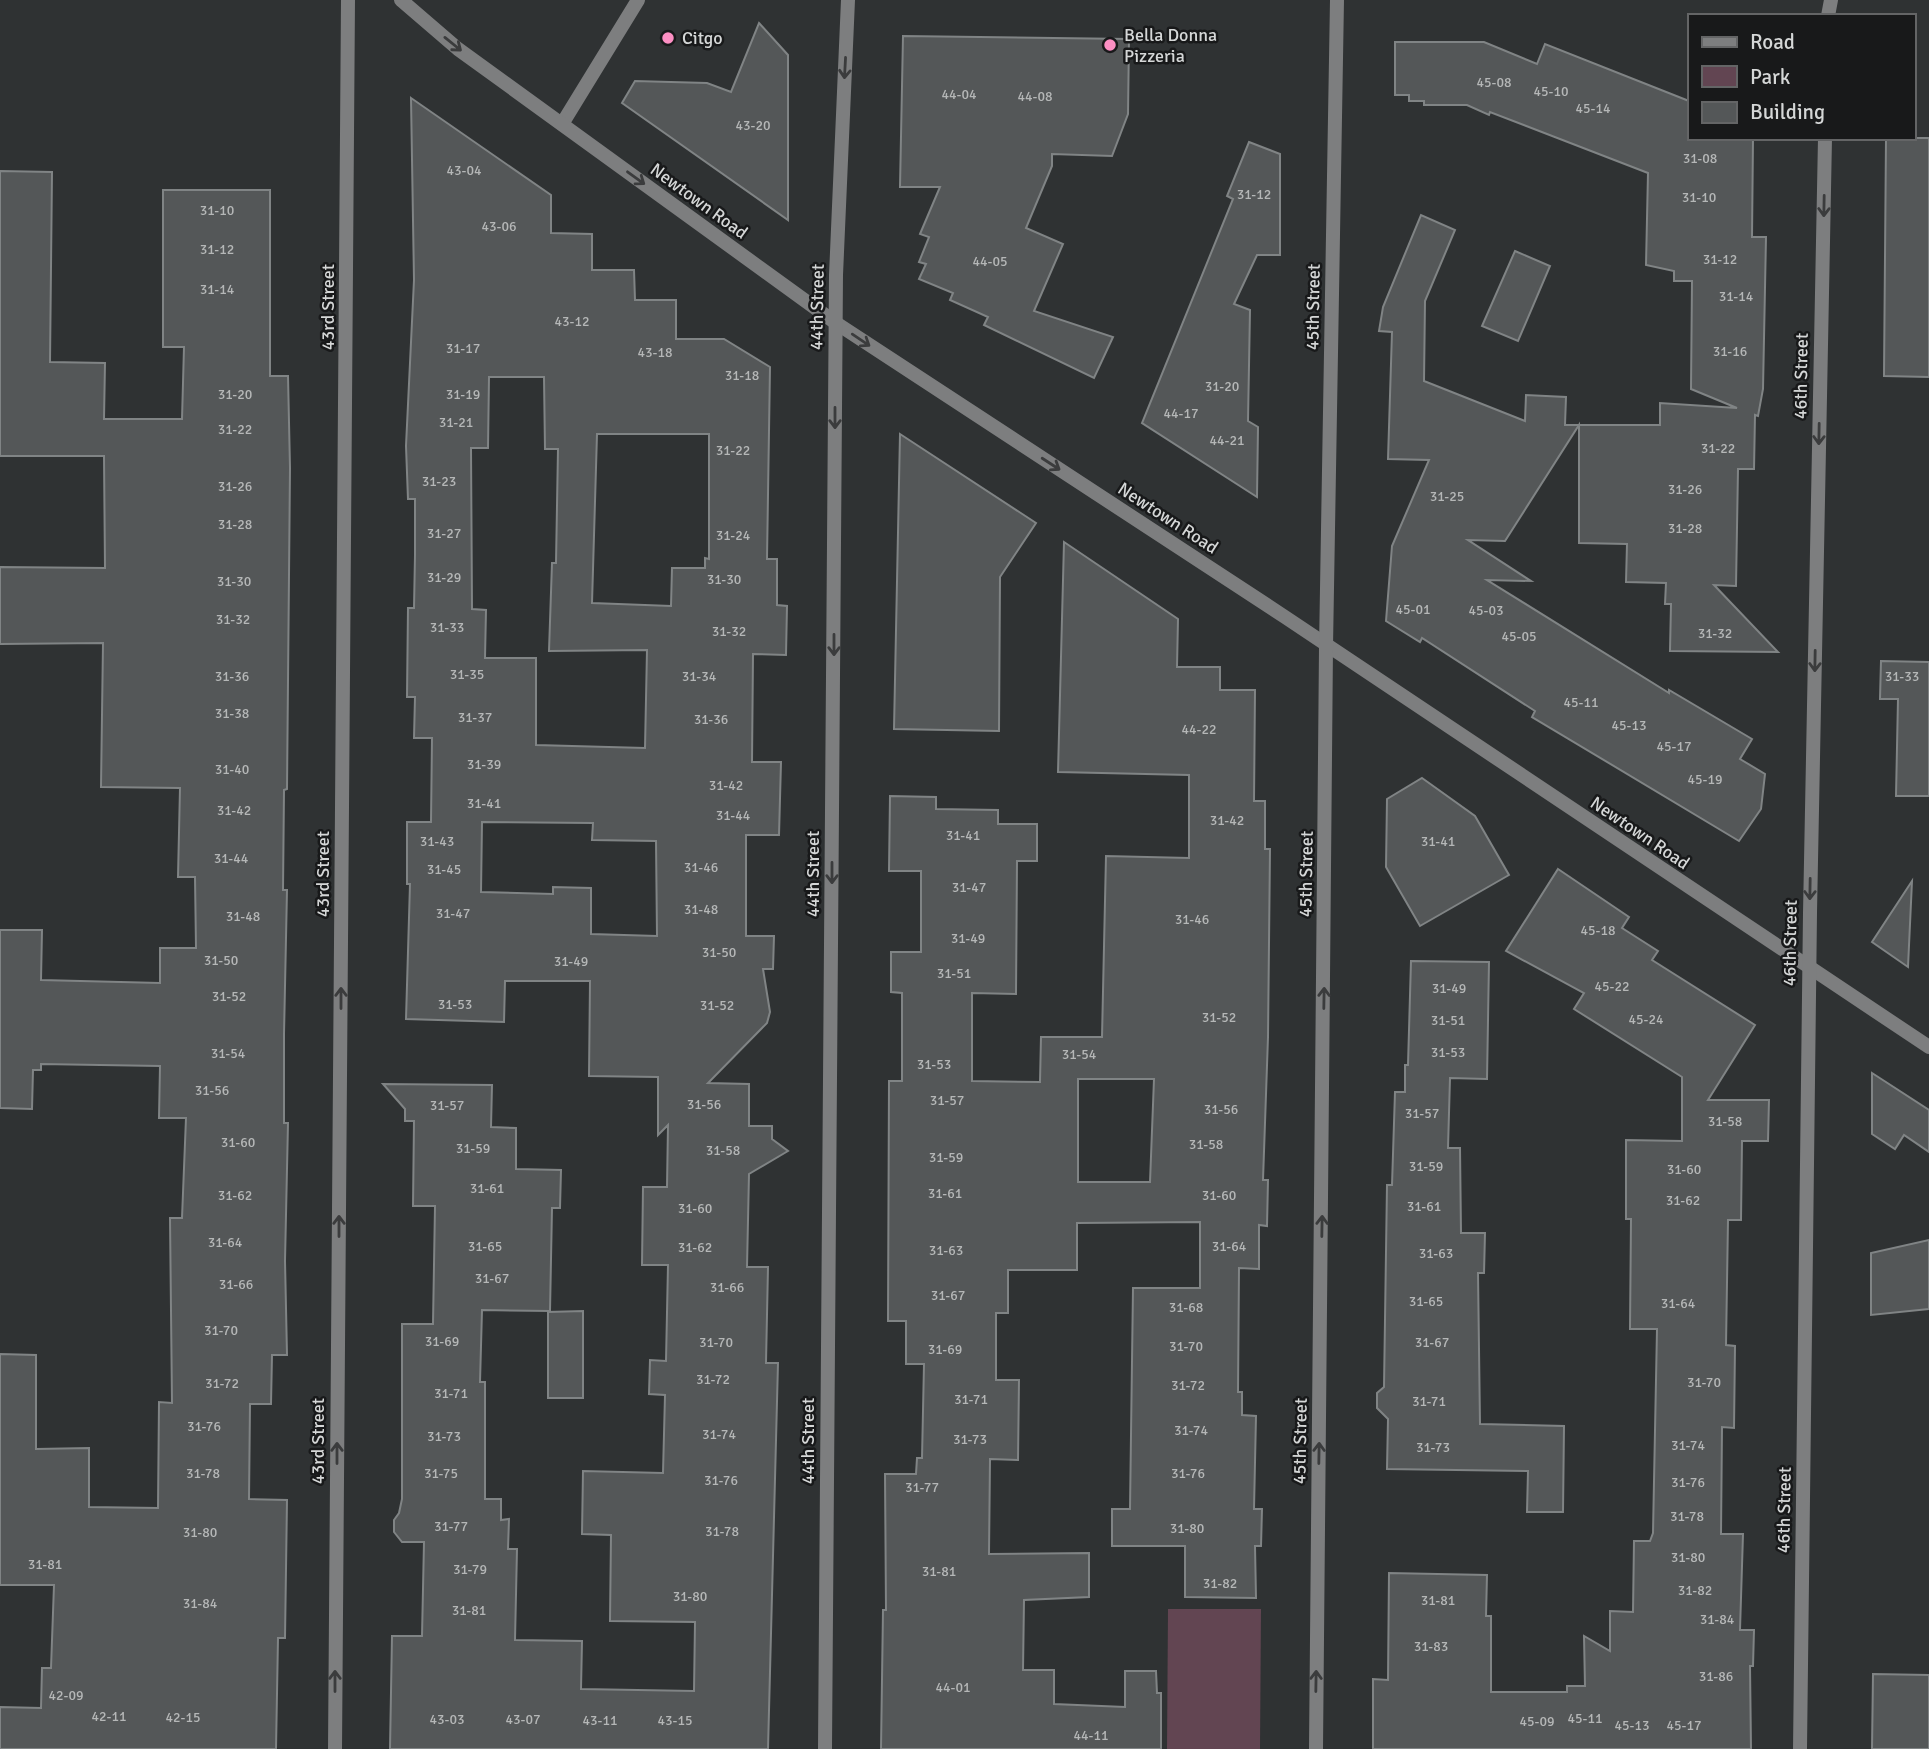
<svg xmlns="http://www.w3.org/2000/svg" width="1929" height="1749" font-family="Signika,sans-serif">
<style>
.green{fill:#624552}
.building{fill:#545758;stroke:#808485;stroke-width:2;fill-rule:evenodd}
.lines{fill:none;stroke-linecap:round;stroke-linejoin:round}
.service{stroke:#7d7e7f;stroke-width:14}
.minor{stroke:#7d7e7f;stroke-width:14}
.oneway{stroke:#3b3c3d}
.poi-dot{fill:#fc8fc3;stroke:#18191a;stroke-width:2.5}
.labels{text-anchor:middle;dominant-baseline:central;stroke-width:5;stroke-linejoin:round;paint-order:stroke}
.number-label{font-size:14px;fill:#b5b7b7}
.poi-label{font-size:18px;fill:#d5d7d7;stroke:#18191a;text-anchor:start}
.street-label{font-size:18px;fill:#d5d7d7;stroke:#18191a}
</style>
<rect width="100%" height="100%" fill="#2f3233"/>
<polygon class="green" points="1168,1609 1261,1609 1260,1749 1167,1749"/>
<g class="building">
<polygon points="759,23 788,55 788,220 622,103 635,81 707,83 731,92"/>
<polygon points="903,36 1129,39 1128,114 1112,156 1052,154 1052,166 1026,228 1063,244 1034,311 1113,337 1094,378 984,325 988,317 950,300 953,293 919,279 926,264 919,262 929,237 920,234 940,187 900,187"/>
<polygon points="1395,42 1484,42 1537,64 1545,44 1689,101 1689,138 1753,138 1752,237 1766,237 1763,389 1758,416 1755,415 1754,469 1738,469 1736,586 1714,585 1778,652 1670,651 1671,604 1665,604 1666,583 1626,582 1627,544 1579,543 1579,425 1505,541 1468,540 1531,581 1487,580 1669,693 1669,690 1752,739 1740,759 1765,774 1761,809 1739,841 1532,717 1535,711 1422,638 1420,642 1386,621 1392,546 1429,460 1388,459 1392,332 1379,331 1383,307 1421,215 1455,230 1425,301 1424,381 1525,421 1526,395 1566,397 1565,425 1660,425 1660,403 1737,408 1691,389 1692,281 1674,281 1674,271 1646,265 1648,173 1490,112 1489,115 1467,105 1424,105 1424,101 1409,101 1409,95 1395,95"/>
<path d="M 411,98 L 551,195 L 551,233 L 592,234 L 592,270 L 634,270 L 635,300 L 676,300 L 676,339 L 724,339 L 770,367 L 767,559 L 777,559 L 777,605 L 787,606 L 786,655 L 753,654 L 752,762 L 781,762 L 779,835 L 746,835 L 746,936 L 774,936 L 773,969 L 763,969 L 770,1012 L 767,1023 L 708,1083 L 749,1084 L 749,1126 L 772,1126 L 772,1139 L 788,1151 L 749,1174 L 747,1267 L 768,1267 L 766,1363 L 778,1363 L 768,1749 L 390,1749 L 392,1636 L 422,1636 L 424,1542 L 402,1542 L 394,1532 L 394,1520 L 399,1513 L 402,1499 L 402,1324 L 433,1324 L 435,1206 L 413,1206 L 414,1121 L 405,1121 L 405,1109 L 383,1084 L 492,1085 L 491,1127 L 516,1128 L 516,1169 L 561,1170 L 560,1208 L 552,1208 L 550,1311 L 482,1310 L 480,1382 L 485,1382 L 485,1499 L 501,1499 L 501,1520 L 509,1519 L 508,1549 L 517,1549 L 515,1640 L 582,1641 L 581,1689 L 694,1691 L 695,1622 L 610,1621 L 611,1535 L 582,1534 L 583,1471 L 663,1473 L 665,1395 L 649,1394 L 650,1360 L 666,1361 L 668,1265 L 642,1265 L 643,1187 L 667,1187 L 668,1125 L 658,1135 L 658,1077 L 589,1076 L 590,981 L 505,981 L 504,1022 L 406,1019 L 410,884 L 407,884 L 407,822 L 431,822 L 432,738 L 414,738 L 415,697 L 407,697 L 408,608 L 414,608 L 415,555 L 415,499 L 408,499 L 406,446 L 414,280 ZM 489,377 L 544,377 L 545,449 L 558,449 L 556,563 L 552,563 L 549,651 L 647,650 L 645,748 L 536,745 L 536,658 L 485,658 L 486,610 L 472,609 L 471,448 L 488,448 ZM 597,434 L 709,434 L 709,559 L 705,558 L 705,568 L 672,568 L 671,606 L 592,603 ZM 482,822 L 593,823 L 592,840 L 656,841 L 657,936 L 591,934 L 591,888 L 553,887 L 553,894 L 481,892 Z"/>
<polygon points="1886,138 1929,138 1929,377 1884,376"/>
<polygon points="1249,142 1280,154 1280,255 1257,255 1234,304 1250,310 1248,421 1258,427 1257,497 1142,423 1233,199 1227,196"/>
<polygon points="0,171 52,172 50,362 105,363 104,419 182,419 184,347 163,347 163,190 270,190 270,376 288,376 290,468 287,789 284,790 283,890 287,890 284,1034 284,1123 288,1123 285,1261 287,1355 272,1355 271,1404 250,1404 249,1499 287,1500 285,1638 278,1638 276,1749 0,1749 0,1707 41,1708 42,1668 51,1668 54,1585 0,1585 0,1354 36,1355 36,1449 89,1448 89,1507 158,1508 159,1402 172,1403 170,1218 182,1218 186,1118 159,1118 160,1066 41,1064 41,1070 33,1070 32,1109 0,1108 0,930 42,930 41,980 160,983 160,948 196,948 195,877 178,877 180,788 101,787 103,643 0,644 0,567 105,568 104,456 0,456"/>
<polygon points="1515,251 1550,266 1518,341 1482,326"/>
<polygon points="900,434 1036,523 1000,577 999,731 894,729"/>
<path d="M 1064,542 L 1178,619 L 1177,667 L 1220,667 L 1220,690 L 1255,690 L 1254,801 L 1265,801 L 1265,849 L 1270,849 L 1268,1037 L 1263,1180 L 1268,1180 L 1267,1226 L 1259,1225 L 1259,1269 L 1239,1268 L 1238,1392 L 1242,1392 L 1242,1415 L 1256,1416 L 1254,1509 L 1262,1509 L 1261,1546 L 1255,1546 L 1256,1598 L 1185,1597 L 1185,1546 L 1112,1546 L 1112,1509 L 1130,1509 L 1133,1288 L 1200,1288 L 1200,1222 L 1077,1223 L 1077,1270 L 1008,1270 L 1008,1313 L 996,1313 L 996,1380 L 1019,1380 L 1018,1460 L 990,1459 L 989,1554 L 1089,1553 L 1089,1597 L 1024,1600 L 1023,1670 L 1054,1670 L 1054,1704 L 1125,1707 L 1125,1671 L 1156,1671 L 1157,1693 L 1161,1693 L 1161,1749 L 881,1749 L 883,1610 L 886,1610 L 885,1474 L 916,1474 L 917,1458 L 922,1458 L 924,1364 L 906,1364 L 906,1321 L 888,1321 L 889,1081 L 902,1081 L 902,993 L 891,992 L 891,952 L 921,952 L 921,871 L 889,871 L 890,796 L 936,797 L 936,809 L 998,810 L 998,824 L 1037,824 L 1037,861 L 1017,861 L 1016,994 L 972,993 L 972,1081 L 1040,1082 L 1041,1037 L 1102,1037 L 1106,856 L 1189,858 L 1189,775 L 1058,772 ZM 1078,1079 L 1154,1079 L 1150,1182 L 1078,1182 Z"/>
<polygon points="1881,661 1929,662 1929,796 1896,796 1898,699 1880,699"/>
<polygon points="1422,778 1475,816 1509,875 1420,926 1386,867 1387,799"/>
<polygon points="1558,869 1629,917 1622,928 1658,951 1652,960 1755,1025 1708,1100 1769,1100 1768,1141 1742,1141 1741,1220 1728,1220 1726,1345 1735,1346 1734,1428 1722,1427 1721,1534 1743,1534 1740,1630 1754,1630 1753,1666 1750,1666 1751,1749 1373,1749 1373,1679 1388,1680 1389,1573 1487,1575 1486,1616 1491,1616 1491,1692 1567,1692 1567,1686 1585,1686 1584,1636 1610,1651 1610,1611 1633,1612 1634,1541 1650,1541 1653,1533 1657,1329 1630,1329 1631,1219 1626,1219 1626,1140 1682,1141 1682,1077 1574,1009 1584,993 1506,951"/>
<polygon points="1912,881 1908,967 1872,942"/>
<polygon points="1411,961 1489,962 1487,1079 1450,1078 1448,1148 1460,1148 1461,1233 1485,1233 1484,1273 1478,1273 1480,1424 1564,1426 1563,1512 1527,1512 1528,1471 1387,1469 1388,1419 1377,1408 1377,1393 1384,1387 1387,1185 1392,1185 1395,1092 1405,1092 1405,1065 1408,1065"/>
<polygon points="1872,1073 1929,1110 1929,1152 1904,1135 1895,1149 1872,1134"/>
<polygon points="1929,1240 1929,1309 1871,1315 1871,1253"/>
<polygon points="583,1311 583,1398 548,1398 548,1312"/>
<polygon points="1873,1674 1929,1675 1929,1749 1872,1749"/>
</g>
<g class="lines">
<polyline class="service" points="562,124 638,0"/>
<g class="minor">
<polyline points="401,0 458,49 836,323 1285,617 1929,1047"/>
<polyline points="1828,16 1831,0"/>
<polyline points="335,1749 348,0"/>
<polyline points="825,1749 836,275 848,0"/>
<polyline points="1316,1749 1326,647 1337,0"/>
<polyline points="1800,1749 1810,913 1825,138"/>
</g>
</g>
<defs><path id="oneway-shaft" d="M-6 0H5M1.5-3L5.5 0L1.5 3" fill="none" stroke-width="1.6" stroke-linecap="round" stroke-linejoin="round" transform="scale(1.75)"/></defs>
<g class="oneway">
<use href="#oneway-shaft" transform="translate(453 44) rotate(39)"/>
<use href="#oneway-shaft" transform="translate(845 68) rotate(93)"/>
<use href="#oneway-shaft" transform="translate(636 178) rotate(36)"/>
<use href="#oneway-shaft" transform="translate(1824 206) rotate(91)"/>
<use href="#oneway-shaft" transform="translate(861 340) rotate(34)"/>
<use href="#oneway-shaft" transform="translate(835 418) rotate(90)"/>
<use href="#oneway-shaft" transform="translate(1819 434) rotate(91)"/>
<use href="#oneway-shaft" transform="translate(1051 464) rotate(33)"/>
<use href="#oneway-shaft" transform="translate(834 645) rotate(90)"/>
<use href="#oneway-shaft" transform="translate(1815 661) rotate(91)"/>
<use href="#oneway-shaft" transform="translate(832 873) rotate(90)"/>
<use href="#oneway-shaft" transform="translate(1810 889) rotate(91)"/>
<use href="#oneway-shaft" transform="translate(341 998) rotate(-90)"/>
<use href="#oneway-shaft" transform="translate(1324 998) rotate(-89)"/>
<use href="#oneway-shaft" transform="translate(339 1226) rotate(-90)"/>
<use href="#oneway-shaft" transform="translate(1322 1226) rotate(-89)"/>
<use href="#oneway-shaft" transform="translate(337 1453) rotate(-90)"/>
<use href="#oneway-shaft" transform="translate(1319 1453) rotate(-89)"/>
<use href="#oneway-shaft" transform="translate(335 1681) rotate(-90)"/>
<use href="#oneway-shaft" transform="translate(1316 1681) rotate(-89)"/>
</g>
<g class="poi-dot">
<circle cx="668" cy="38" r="7"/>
<circle cx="1110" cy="45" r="7"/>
</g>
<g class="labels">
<g class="number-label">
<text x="1494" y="82">45-08</text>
<text x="1551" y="91">45-10</text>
<text x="959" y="94">44-04</text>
<text x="1035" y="96">44-08</text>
<text x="1593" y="108">45-14</text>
<text x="753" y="125">43-20</text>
<text x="1700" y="158">31-08</text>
<text x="464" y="170">43-04</text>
<text x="1254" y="194">31-12</text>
<text x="1699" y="197">31-10</text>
<text x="217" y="210">31-10</text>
<text x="499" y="226">43-06</text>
<text x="217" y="249">31-12</text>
<text x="1720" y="259">31-12</text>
<text x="990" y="261">44-05</text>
<text x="217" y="289">31-14</text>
<text x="1736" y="296">31-14</text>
<text x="572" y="321">43-12</text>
<text x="463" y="348">31-17</text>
<text x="1730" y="351">31-16</text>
<text x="655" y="352">43-18</text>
<text x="742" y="375">31-18</text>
<text x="1222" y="386">31-20</text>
<text x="235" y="394">31-20</text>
<text x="463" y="394">31-19</text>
<text x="1181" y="413">44-17</text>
<text x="456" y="422">31-21</text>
<text x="235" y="429">31-22</text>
<text x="1227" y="440">44-21</text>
<text x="1718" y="448">31-22</text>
<text x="733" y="450">31-22</text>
<text x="439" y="481">31-23</text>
<text x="235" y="486">31-26</text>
<text x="1685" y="489">31-26</text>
<text x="1447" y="496">31-25</text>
<text x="235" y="524">31-28</text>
<text x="1685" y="528">31-28</text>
<text x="444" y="533">31-27</text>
<text x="733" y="535">31-24</text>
<text x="444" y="577">31-29</text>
<text x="724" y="579">31-30</text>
<text x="234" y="581">31-30</text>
<text x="1413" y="609">45-01</text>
<text x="1486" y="610">45-03</text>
<text x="233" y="619">31-32</text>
<text x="447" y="627">31-33</text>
<text x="729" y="631">31-32</text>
<text x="1715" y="633">31-32</text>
<text x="1519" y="636">45-05</text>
<text x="467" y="674">31-35</text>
<text x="232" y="676">31-36</text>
<text x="699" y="676">31-34</text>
<text x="1902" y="676">31-33</text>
<text x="1581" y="702">45-11</text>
<text x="232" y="713">31-38</text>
<text x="475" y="717">31-37</text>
<text x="711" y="719">31-36</text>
<text x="1629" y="725">45-13</text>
<text x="1199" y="729">44-22</text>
<text x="1674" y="746">45-17</text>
<text x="484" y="764">31-39</text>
<text x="232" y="769">31-40</text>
<text x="1705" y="779">45-19</text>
<text x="726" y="785">31-42</text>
<text x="484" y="803">31-41</text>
<text x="234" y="810">31-42</text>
<text x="733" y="815">31-44</text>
<text x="1227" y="820">31-42</text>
<text x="963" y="835">31-41</text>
<text x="437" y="841">31-43</text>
<text x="1438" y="841">31-41</text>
<text x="231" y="858">31-44</text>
<text x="701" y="867">31-46</text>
<text x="444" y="869">31-45</text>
<text x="969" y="887">31-47</text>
<text x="701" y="909">31-48</text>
<text x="453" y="913">31-47</text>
<text x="243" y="916">31-48</text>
<text x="1192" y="919">31-46</text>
<text x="1598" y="930">45-18</text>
<text x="968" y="938">31-49</text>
<text x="719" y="952">31-50</text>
<text x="221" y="960">31-50</text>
<text x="571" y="961">31-49</text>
<text x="954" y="973">31-51</text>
<text x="1612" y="986">45-22</text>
<text x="1449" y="988">31-49</text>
<text x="229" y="996">31-52</text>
<text x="455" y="1004">31-53</text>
<text x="717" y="1005">31-52</text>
<text x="1219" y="1017">31-52</text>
<text x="1646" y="1019">45-24</text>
<text x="1448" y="1020">31-51</text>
<text x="1448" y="1052">31-53</text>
<text x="228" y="1053">31-54</text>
<text x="1079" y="1054">31-54</text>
<text x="934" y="1064">31-53</text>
<text x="212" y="1090">31-56</text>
<text x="947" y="1100">31-57</text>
<text x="704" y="1104">31-56</text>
<text x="447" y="1105">31-57</text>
<text x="1221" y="1109">31-56</text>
<text x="1422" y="1113">31-57</text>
<text x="1725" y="1121">31-58</text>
<text x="238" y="1142">31-60</text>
<text x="1206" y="1144">31-58</text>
<text x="473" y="1148">31-59</text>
<text x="723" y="1150">31-58</text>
<text x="946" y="1157">31-59</text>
<text x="1426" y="1166">31-59</text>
<text x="1684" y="1169">31-60</text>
<text x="487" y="1188">31-61</text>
<text x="945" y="1193">31-61</text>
<text x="235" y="1195">31-62</text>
<text x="1219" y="1195">31-60</text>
<text x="1683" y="1200">31-62</text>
<text x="1424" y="1206">31-61</text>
<text x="695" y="1208">31-60</text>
<text x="225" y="1242">31-64</text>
<text x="485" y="1246">31-65</text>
<text x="1229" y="1246">31-64</text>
<text x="695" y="1247">31-62</text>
<text x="946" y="1250">31-63</text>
<text x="1436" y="1253">31-63</text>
<text x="492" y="1278">31-67</text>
<text x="236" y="1284">31-66</text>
<text x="727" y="1287">31-66</text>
<text x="948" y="1295">31-67</text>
<text x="1426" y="1301">31-65</text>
<text x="1678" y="1303">31-64</text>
<text x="1186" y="1307">31-68</text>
<text x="221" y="1330">31-70</text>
<text x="442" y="1341">31-69</text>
<text x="716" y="1342">31-70</text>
<text x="1432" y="1342">31-67</text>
<text x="1186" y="1346">31-70</text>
<text x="945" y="1349">31-69</text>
<text x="713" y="1379">31-72</text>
<text x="1704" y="1382">31-70</text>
<text x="222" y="1383">31-72</text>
<text x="1188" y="1385">31-72</text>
<text x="451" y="1393">31-71</text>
<text x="971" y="1399">31-71</text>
<text x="1429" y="1401">31-71</text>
<text x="204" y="1426">31-76</text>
<text x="1191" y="1430">31-74</text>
<text x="719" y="1434">31-74</text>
<text x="444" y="1436">31-73</text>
<text x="970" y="1439">31-73</text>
<text x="1688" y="1445">31-74</text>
<text x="1433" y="1447">31-73</text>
<text x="203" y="1473">31-78</text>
<text x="441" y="1473">31-75</text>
<text x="1188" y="1473">31-76</text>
<text x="721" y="1480">31-76</text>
<text x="1688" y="1482">31-76</text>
<text x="922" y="1487">31-77</text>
<text x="1687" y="1516">31-78</text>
<text x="451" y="1526">31-77</text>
<text x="1187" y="1528">31-80</text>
<text x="722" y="1531">31-78</text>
<text x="200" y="1532">31-80</text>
<text x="1688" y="1557">31-80</text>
<text x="45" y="1564">31-81</text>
<text x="470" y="1569">31-79</text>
<text x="939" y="1571">31-81</text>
<text x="1220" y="1583">31-82</text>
<text x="1695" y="1590">31-82</text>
<text x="690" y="1596">31-80</text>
<text x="1438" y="1600">31-81</text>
<text x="200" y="1603">31-84</text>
<text x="469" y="1610">31-81</text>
<text x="1717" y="1619">31-84</text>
<text x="1431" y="1646">31-83</text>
<text x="1716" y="1676">31-86</text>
<text x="953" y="1687">44-01</text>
<text x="66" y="1695">42-09</text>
<text x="109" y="1716">42-11</text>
<text x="183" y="1717">42-15</text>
<text x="1585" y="1718">45-11</text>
<text x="447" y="1719">43-03</text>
<text x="523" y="1719">43-07</text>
<text x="600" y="1720">43-11</text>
<text x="675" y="1720">43-15</text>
<text x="1537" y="1721">45-09</text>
<text x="1632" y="1725">45-13</text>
<text x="1684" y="1725">45-17</text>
<text x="1091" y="1735">44-11</text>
</g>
<g class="poi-label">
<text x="1124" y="35">Bella Donna<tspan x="1124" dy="21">Pizzeria</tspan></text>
<text x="682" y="38">Citgo</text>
</g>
<g class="street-label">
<text transform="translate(699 201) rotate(36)">Newtown Road</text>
<text transform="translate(328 307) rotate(-90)">43rd Street</text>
<text transform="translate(817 307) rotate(-89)">44th Street</text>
<text transform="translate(1313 307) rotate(-89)">45th Street</text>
<text transform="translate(1801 376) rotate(-89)">46th Street</text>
<text transform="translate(1168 518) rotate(33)">Newtown Road</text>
<text transform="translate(1640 833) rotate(34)">Newtown Road</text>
<text transform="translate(323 874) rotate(-90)">43rd Street</text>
<text transform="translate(813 874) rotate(-90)">44th Street</text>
<text transform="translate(1306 874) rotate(-89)">45th Street</text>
<text transform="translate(1790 943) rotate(-89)">46th Street</text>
<text transform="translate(318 1441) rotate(-90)">43rd Street</text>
<text transform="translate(808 1441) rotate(-90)">44th Street</text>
<text transform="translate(1300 1441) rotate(-89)">45th Street</text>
<text transform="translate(1784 1510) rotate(-89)">46th Street</text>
</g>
</g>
<rect x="1688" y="14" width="228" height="126" fill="#18191a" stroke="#646566" stroke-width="2"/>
<rect x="1702" y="37" width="35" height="10" fill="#7d7e7f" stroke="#646566" stroke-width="2"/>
<text x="1750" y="49" font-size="21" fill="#d5d7d7">Road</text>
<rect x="1702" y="66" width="35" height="21" fill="#624552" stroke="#646566" stroke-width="2"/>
<text x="1750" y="84" font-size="21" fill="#d5d7d7">Park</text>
<rect x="1702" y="102" width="35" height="21" fill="#545758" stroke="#646566" stroke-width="2"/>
<text x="1750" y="119" font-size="21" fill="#d5d7d7">Building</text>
</svg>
